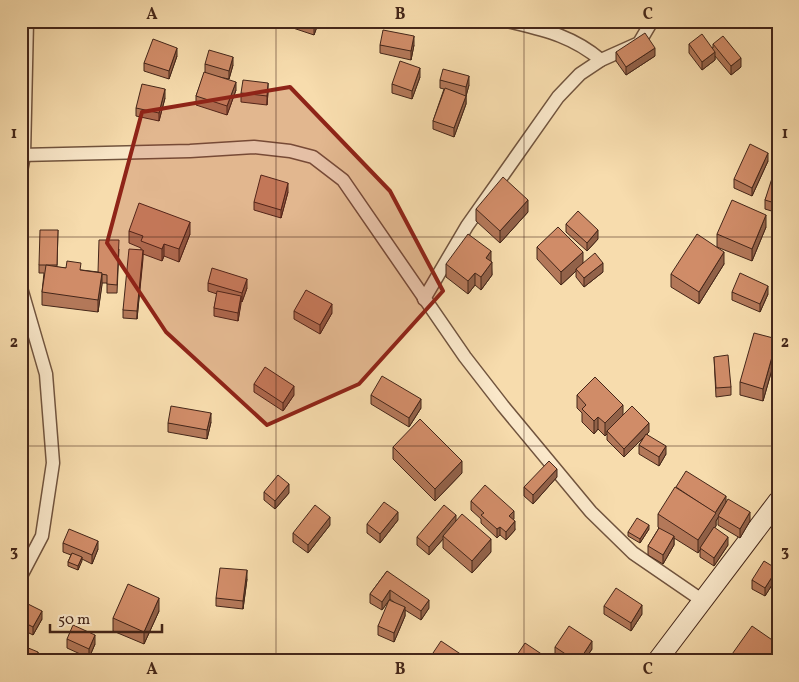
<svg xmlns="http://www.w3.org/2000/svg" width="799" height="682" font-family="Vollkorn,serif">
<style>
.lines{fill:none;stroke-linecap:round;stroke-linejoin:round}
.minor-casing{stroke:#71543e;stroke-width:15}
.secondary-casing{stroke:#442619;stroke-width:21}
.minor{stroke:#fae8ca;stroke-width:12}
.secondary{stroke:#fae8ca;stroke-width:19}
.wall{fill:#b37859;stroke:#442619}
.shaded-wall{fill:#926249;stroke:#442619}
.building{fill:#d08c68;stroke:#442619}
.marked{fill:#8f2418;fill-opacity:0.2;stroke:#8f2418;stroke-width:4;stroke-linejoin:round}
.grid{fill:none;stroke:#442619;stroke-width:1;stroke-opacity:0.55}
.neatline{fill:none;stroke:#442619;stroke-width:2}
.grid-label{font-size:16px;text-anchor:middle;font-weight:bold;fill:#442619}
</style>
<rect width="100%" height="100%" fill="#f7dcad"/>
<filter id="stains"><feTurbulence type="fractalNoise" baseFrequency=".004" numOctaves="4"/><feColorMatrix values="0 0 0 0 .2 0 0 0 0 .09 0 0 0 0 .02 0 0 0 .5 -.17"/></filter>
<radialGradient id="worn" r=".72"><stop offset=".6" stop-color="#630" stop-opacity="0"/><stop offset="1" stop-color="#630" stop-opacity=".3"/></radialGradient>
<g class="lines">
<g class="minor-casing">
<g id="minor">
<path d="M 507,21 C 544,30 571,35 601,60"/>
<polyline points="21,155 190,151 254,147 290,151 313,157 343,180 465,357 503,406 591,512 633,553 703,601"/>
<polyline points="21,171 24,155 27,21"/>
<polyline points="21,288 46,374 53,463 42,536 21,576"/>
<polyline points="424,299 467,226 558,97 580,74 601,60 639,43 652,21"/>
</g>
</g>
<g class="secondary-casing">
<polyline id="secondary" points="657,661 778,501"/>
</g>
<use href="#minor" class="minor"/>
<use href="#secondary" class="secondary"/>
</g>
<g class="wall">
<polygon points="281,21 319,21 314,35 281,24"/>
<polygon points="689,44 713,48 713,44 741,67 731,75 715,56 715,60 702,70 689,53"/>
<polygon points="380,45 414,45 411,60 380,53"/>
<polygon points="616,52 655,56 626,75 616,61"/>
<polygon points="177,56 169,79 144,71 144,63"/>
<polygon points="205,64 233,65 229,79 219,77 236,90 227,115 196,105 196,96 205,72"/>
<polygon points="420,77 412,99 392,93 392,84"/>
<polygon points="440,80 469,85 466,96 466,104 454,137 433,129 433,121 444,89 440,88"/>
<polygon points="268,92 267,105 241,102 241,93"/>
<polygon points="165,98 159,121 136,116 136,108"/>
<polygon points="768,161 752,196 734,188 734,179"/>
<polygon points="778,170 778,213 765,209 765,200"/>
<polygon points="288,192 281,218 254,210 254,202"/>
<polygon points="476,209 528,212 500,243 476,221"/>
<polygon points="566,224 598,239 587,251 566,232"/>
<polygon points="766,227 752,261 717,247 724,264 699,304 671,287 671,274 717,247 717,234"/>
<polygon points="58,230 57,267 98,272 119,249 117,293 107,293 107,283 102,283 98,312 42,305 42,292 44,273 39,273 39,265"/>
<polygon points="129,231 190,234 179,262 164,256 162,261 143,254 137,319 123,318 123,310 141,250 141,248 129,243"/>
<polygon points="537,247 583,263 603,272 584,287 576,277 576,271 561,285 537,259"/>
<polygon points="491,261 492,275 481,290 475,285 468,294 446,277 446,264"/>
<polygon points="208,283 247,288 242,302 241,301 238,321 214,316 214,308 217,294 208,291"/>
<polygon points="732,292 768,294 760,312 732,300"/>
<polygon points="294,311 332,313 320,334 294,319"/>
<polygon points="777,352 763,401 740,395 740,382"/>
<polygon points="714,357 731,387 731,395 716,397"/>
<polygon points="254,384 294,395 283,411 254,392"/>
<polygon points="371,395 421,408 409,427 371,404"/>
<polygon points="577,395 623,415 649,432 647,434 666,454 659,466 639,454 639,445 644,437 624,457 607,440 607,434 605,436 598,429 594,434 582,422 582,413 577,408"/>
<polygon points="211,422 207,439 168,432 168,423"/>
<polygon points="393,447 462,473 435,501 393,459"/>
<polygon points="557,477 533,504 524,496 524,487"/>
<polygon points="264,492 289,493 275,509 264,500"/>
<polygon points="471,501 514,519 513,520 515,530 506,540 500,535 497,538 481,523 481,519 471,510"/>
<polygon points="726,503 750,521 740,538 718,525 718,517 716,521 716,526 714,528 728,545 714,566 700,557 700,549 698,553 674,538 674,545 663,564 648,555 648,546 659,528 658,527 658,514"/>
<polygon points="398,520 380,543 367,533 367,524"/>
<polygon points="456,521 491,552 472,573 443,548 443,539 429,555 417,545 417,537"/>
<polygon points="330,525 308,553 293,542 293,533"/>
<polygon points="649,529 640,543 628,536 628,532"/>
<polygon points="63,543 98,549 92,564 82,559 78,570 68,566 68,562 71,555 63,552"/>
<polygon points="387,571 429,608 421,620 405,610 405,616 394,642 378,635 378,626 395,603 390,599 382,610 370,603 370,594"/>
<polygon points="777,577 765,596 752,589 752,580"/>
<polygon points="247,579 243,609 216,606 216,598"/>
<polygon points="604,606 642,614 631,631 604,614"/>
<polygon points="159,611 144,644 113,631 113,618"/>
<polygon points="21,612 42,619 33,635 21,629"/>
<polygon points="67,639 95,644 89,658 67,648"/>
<polygon points="778,644 778,661 730,661 730,657"/>
<polygon points="555,647 592,649 584,661 563,661 555,655"/>
<polygon points="433,653 468,661 433,661"/>
</g>
<g class="shaded-wall">
<polygon points="316,21 319,21 314,35 314,26"/>
<polygon points="414,36 414,45 411,60 411,51"/>
<polygon points="177,48 177,56 169,79 169,71"/>
<polygon points="655,48 655,56 626,75 626,67"/>
<polygon points="715,52 715,60 702,70 702,62"/>
<polygon points="233,57 233,65 229,79 229,71"/>
<polygon points="741,58 741,67 731,75 731,66"/>
<polygon points="420,68 420,77 412,99 412,91"/>
<polygon points="469,76 469,85 466,96 466,87"/>
<polygon points="236,82 236,90 227,115 227,106"/>
<polygon points="268,83 268,92 267,105 267,96"/>
<polygon points="165,89 165,98 159,121 159,113"/>
<polygon points="466,96 466,104 454,137 454,128"/>
<polygon points="768,153 768,161 752,196 752,188"/>
<polygon points="288,183 288,192 281,218 281,210"/>
<polygon points="528,200 528,212 500,243 500,231"/>
<polygon points="766,215 766,227 752,261 752,249"/>
<polygon points="190,222 190,234 179,262 179,249"/>
<polygon points="598,230 598,239 587,251 587,243"/>
<polygon points="164,244 164,256 162,261 162,249"/>
<polygon points="143,250 143,259 137,319 137,311"/>
<polygon points="491,251 491,263 486,258"/>
<polygon points="583,252 583,265 576,269 576,271 561,285 561,272"/>
<polygon points="724,252 724,264 699,304 699,292"/>
<polygon points="492,262 492,275 481,290 481,277"/>
<polygon points="603,263 603,272 584,287 584,278"/>
<polygon points="102,273 102,285 98,312 98,300"/>
<polygon points="475,273 475,285 468,294 468,281"/>
<polygon points="247,279 247,288 242,302 242,293"/>
<polygon points="768,286 768,294 760,312 760,304"/>
<polygon points="241,296 241,304 238,321 238,313"/>
<polygon points="332,304 332,313 320,334 320,325"/>
<polygon points="777,339 777,352 763,401 763,389"/>
<polygon points="294,386 294,395 283,411 283,403"/>
<polygon points="421,399 421,408 409,427 409,418"/>
<polygon points="623,405 623,417 607,431 607,434 605,436 605,423"/>
<polygon points="211,413 211,422 207,439 207,430"/>
<polygon points="598,417 598,429 594,434 594,421"/>
<polygon points="649,423 649,432 624,457 624,449"/>
<polygon points="666,446 666,454 659,466 659,457"/>
<polygon points="462,461 462,473 435,501 435,489"/>
<polygon points="557,469 557,477 533,504 533,495"/>
<polygon points="289,484 289,493 275,509 275,501"/>
<polygon points="726,496 726,504 716,521 716,526 698,553 698,540"/>
<polygon points="514,511 514,519 509,525 509,516"/>
<polygon points="398,512 398,520 380,543 380,534"/>
<polygon points="750,512 750,521 740,538 740,529"/>
<polygon points="456,515 456,524 443,536 443,539 429,555 429,547"/>
<polygon points="330,517 330,525 308,553 308,545"/>
<polygon points="515,521 515,530 506,540 506,532"/>
<polygon points="649,525 649,529 640,543 640,539"/>
<polygon points="500,527 500,535 497,538 497,529"/>
<polygon points="674,536 674,545 663,564 663,555"/>
<polygon points="728,537 728,545 714,566 714,558"/>
<polygon points="491,539 491,552 472,573 472,561"/>
<polygon points="98,541 98,549 92,564 92,555"/>
<polygon points="82,557 82,561 78,570 78,566"/>
<polygon points="777,569 777,577 765,596 765,588"/>
<polygon points="247,570 247,579 243,609 243,601"/>
<polygon points="390,590 390,599 382,610 382,602"/>
<polygon points="159,598 159,611 144,644 144,632"/>
<polygon points="429,600 429,608 421,620 421,611"/>
<polygon points="642,605 642,614 631,631 631,623"/>
<polygon points="405,607 405,616 394,642 394,633"/>
<polygon points="42,611 42,619 33,635 33,627"/>
<polygon points="95,635 95,644 89,658 89,649"/>
<polygon points="592,641 592,649 584,661 579,661"/>
<polygon points="778,651 778,661 772,661 772,658"/>
<polygon points="38,652 38,660 35,661"/>
<polygon points="766,654 766,661 762,661"/>
</g>
<g class="building">
<polygon points="298,21 316,21 314,26"/>
<polygon points="383,30 414,36 411,51 380,45"/>
<polygon points="645,33 655,48 626,67 616,52"/>
<polygon points="702,34 715,52 702,62 689,44"/>
<polygon points="723,36 741,58 731,66 713,44"/>
<polygon points="153,39 177,48 169,71 144,63"/>
<polygon points="209,50 233,57 229,71 205,64"/>
<polygon points="400,61 420,68 412,91 392,84"/>
<polygon points="443,69 469,76 466,87 440,80"/>
<polygon points="204,72 236,82 227,106 196,96"/>
<polygon points="243,80 268,83 267,96 241,93"/>
<polygon points="142,84 165,89 159,113 136,108"/>
<polygon points="445,88 466,96 454,128 433,121"/>
<polygon points="750,144 768,153 752,188 734,179"/>
<polygon points="775,169 778,170 778,204 765,200"/>
<polygon points="261,175 288,183 281,210 254,202"/>
<polygon points="503,177 528,200 500,231 476,209"/>
<polygon points="732,200 766,215 752,249 717,234"/>
<polygon points="139,203 190,222 179,249 164,244 162,249 141,241 143,236 129,231"/>
<polygon points="578,211 598,230 587,243 566,224"/>
<polygon points="558,227 583,252 561,272 537,247"/>
<polygon points="40,230 58,230 57,265 39,265"/>
<polygon points="468,234 491,251 486,258 492,262 481,277 475,273 468,281 446,264"/>
<polygon points="697,234 724,252 699,292 671,274"/>
<polygon points="99,240 119,240 117,285 107,284 107,275 101,274 102,273 98,272"/>
<polygon points="129,249 143,250 137,311 123,310"/>
<polygon points="595,253 603,263 584,278 576,269"/>
<polygon points="67,261 81,263 80,270 102,273 98,300 42,292 46,265 66,268"/>
<polygon points="212,268 247,279 242,293 208,283"/>
<polygon points="740,273 768,286 760,304 732,292"/>
<polygon points="306,290 332,304 320,325 294,311"/>
<polygon points="217,291 241,296 238,313 214,308"/>
<polygon points="754,333 777,339 763,389 740,382"/>
<polygon points="728,355 731,387 716,388 714,357"/>
<polygon points="265,367 294,386 283,403 254,384"/>
<polygon points="382,376 421,399 409,418 371,395"/>
<polygon points="595,377 623,405 605,423 598,417 594,421 582,409 586,405 577,395"/>
<polygon points="171,406 211,413 207,430 168,423"/>
<polygon points="632,406 649,423 624,449 607,431"/>
<polygon points="420,419 462,461 435,489 393,447"/>
<polygon points="646,434 666,446 659,457 639,445"/>
<polygon points="549,461 557,469 533,495 524,487"/>
<polygon points="686,471 726,496 715,513 676,487"/>
<polygon points="278,475 289,484 275,501 264,492"/>
<polygon points="485,485 514,511 509,516 515,521 506,532 500,527 497,529 481,515 484,513 471,501"/>
<polygon points="675,487 716,513 698,540 658,514"/>
<polygon points="728,499 750,512 740,529 718,516"/>
<polygon points="384,502 398,512 380,534 367,524"/>
<polygon points="315,505 330,517 308,545 293,533"/>
<polygon points="444,505 456,515 429,547 417,537"/>
<polygon points="462,514 491,539 472,561 443,536"/>
<polygon points="637,518 649,525 640,539 628,532"/>
<polygon points="714,527 728,537 714,558 700,548"/>
<polygon points="659,528 674,536 663,555 648,546"/>
<polygon points="69,529 98,541 92,555 63,543"/>
<polygon points="72,553 82,557 78,566 68,562"/>
<polygon points="764,561 777,569 765,588 752,580"/>
<polygon points="220,568 247,570 243,601 216,598"/>
<polygon points="387,571 429,600 421,611 390,590 382,602 370,594"/>
<polygon points="128,584 159,598 144,632 113,618"/>
<polygon points="616,588 642,605 631,623 604,606"/>
<polygon points="389,600 405,607 394,633 378,626"/>
<polygon points="26,603 42,611 33,627 21,621 21,612"/>
<polygon points="73,625 95,635 89,649 67,639"/>
<polygon points="569,626 592,641 579,661 576,661 555,647"/>
<polygon points="752,626 778,644 778,651 772,658 766,654 762,661 735,661 730,657"/>
<polygon points="441,641 468,659 467,661 443,661 444,660 433,653"/>
<polygon points="525,643 546,657 544,661 513,661"/>
<polygon points="21,645 38,652 35,661 21,661"/>
<polygon points="65,655 82,661 63,661"/>
<polygon points="394,656 404,661 391,661"/>
</g>
<path class="marked" d="M 290,87 L 390,191 L 443,291 L 359,384 L 267,425 L 166,332 L 107,243 L 142,112 Z"/>
<path class="grid" d="M 276,21 L 276,661M 524,21 L 524,661M 21,237 L 778,237M 21,446 L 778,446"/>
<rect width="799" height="682" fill="none" stroke="#f7dcad" stroke-width="55"/>
<path d="M50 624v8h112v-8" fill="none" stroke="#442619" stroke-width="2.5"/>
<text x="58" y="624" font-size="15" fill="#442619" stroke="#fae8ca" stroke-width="4" paint-order="stroke">50 m</text>
<rect x="28" y="28" width="744" height="626" class="neatline"/>
<g class="grid-label">
<text x="152" y="19">A</text>
<text x="400" y="19">B</text>
<text x="648" y="19">C</text>
<text x="14" y="138">1</text>
<text x="785" y="138">1</text>
<text x="14" y="347">2</text>
<text x="785" y="347">2</text>
<text x="14" y="556">3</text>
<text x="785" y="556">3</text>
<text x="152" y="674">A</text>
<text x="400" y="674">B</text>
<text x="648" y="674">C</text>
</g>
<rect width="100%" height="100%" filter="url(#stains)"/>
<rect width="100%" height="100%" fill="url(#worn)"/>
</svg>
